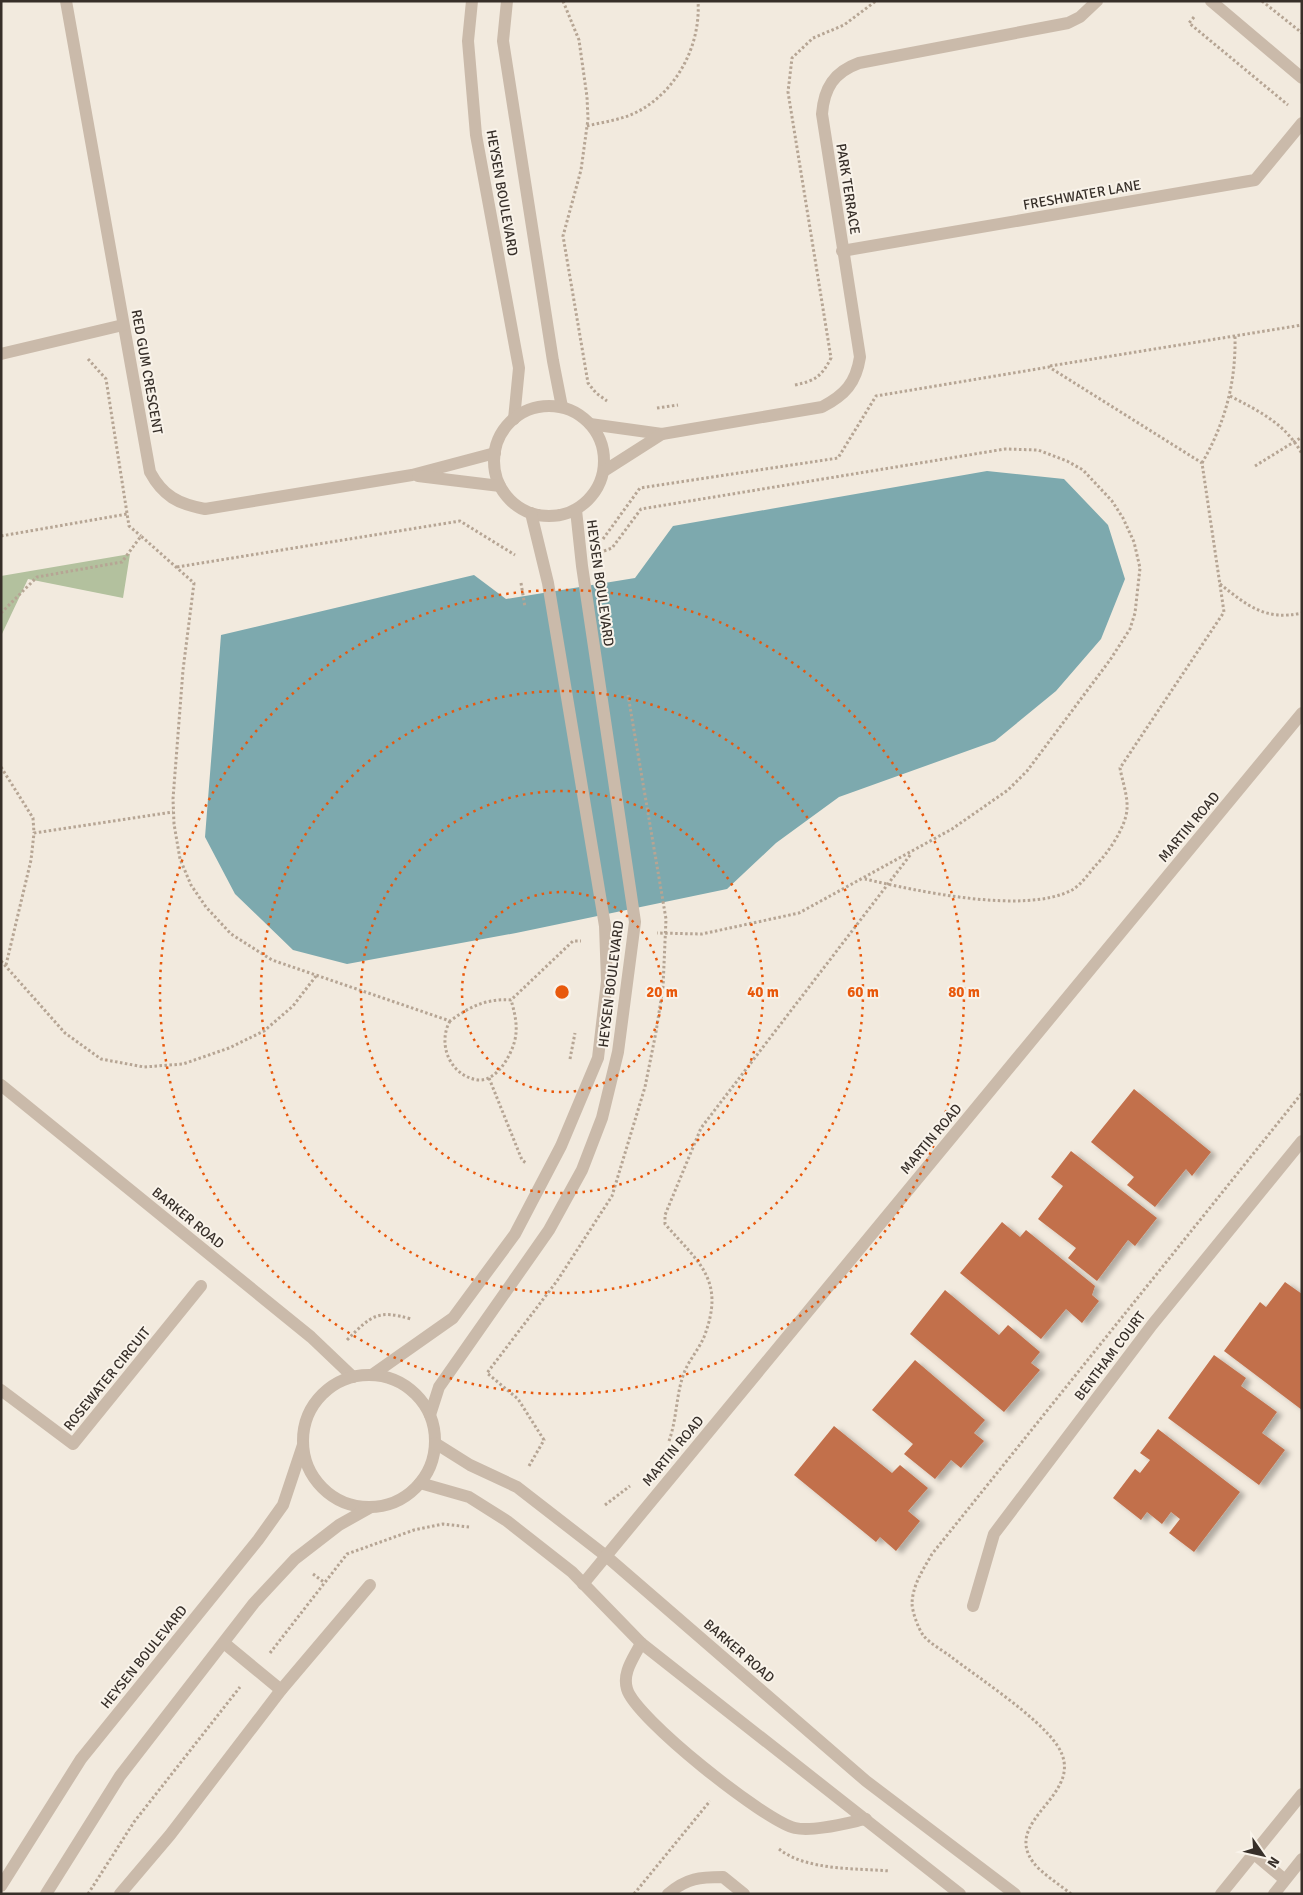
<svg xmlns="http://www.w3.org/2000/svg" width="1303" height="1895" font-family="Signika,sans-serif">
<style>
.green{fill:#b3c19e}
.water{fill:#7da9ae}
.building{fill:#c2704b;filter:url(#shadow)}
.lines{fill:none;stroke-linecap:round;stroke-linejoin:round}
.path{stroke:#b6a594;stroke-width:3;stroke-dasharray:2.5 2.5;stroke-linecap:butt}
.minor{stroke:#cabaaa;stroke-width:12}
.ring{fill:none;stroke:#e8590c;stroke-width:2.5;stroke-dasharray:2.5 5}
.labels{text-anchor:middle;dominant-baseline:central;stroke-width:4;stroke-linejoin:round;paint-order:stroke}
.street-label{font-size:14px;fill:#372f29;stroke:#f9f3ea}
.centre{fill:#e8590c;stroke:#f9f3ea;stroke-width:2.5}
.ring-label{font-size:15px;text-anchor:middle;font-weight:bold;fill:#e8590c;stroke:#f9f3ea;stroke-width:4;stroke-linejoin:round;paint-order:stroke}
</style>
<defs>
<filter id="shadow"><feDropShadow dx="5.5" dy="3" stdDeviation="2.5" flood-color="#0004"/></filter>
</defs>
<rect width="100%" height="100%" fill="#f2eade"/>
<polygon class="green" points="130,554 123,598 28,579 1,636 1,576"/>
<polygon class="water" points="987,471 1064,479 1108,525 1125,579 1101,639 1056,691 995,741 839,797 776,843 727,889 516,933 347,964 293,950 235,894 205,837 221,635 474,575 506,599 635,578 673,526"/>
<g class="building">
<polygon points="1134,1089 1211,1152 1192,1176 1186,1169 1155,1207 1127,1185 1134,1177 1091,1142"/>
<polygon points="1071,1151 1157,1218 1135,1246 1128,1240 1097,1281 1068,1258 1076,1248 1038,1219 1063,1186 1051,1177"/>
<polygon points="1002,1222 1020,1237 1026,1230 1095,1286 1092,1295 1099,1301 1082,1323 1066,1309 1041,1339 960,1273"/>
<polygon points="1285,1282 1302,1294 1302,1410 1224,1351 1260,1302 1266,1307"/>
<polygon points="945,1290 999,1335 1008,1325 1040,1352 1031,1363 1040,1370 1004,1412 910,1334"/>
<polygon points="1214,1355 1246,1378 1241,1386 1277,1412 1262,1433 1285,1450 1259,1485 1168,1418"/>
<polygon points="915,1360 985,1420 974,1433 984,1441 961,1468 951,1460 935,1479 904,1454 913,1444 872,1410"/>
<polygon points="834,1426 892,1473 900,1465 928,1488 908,1511 920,1521 896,1551 880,1537 876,1542 794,1475"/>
<polygon points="1158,1429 1240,1492 1194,1552 1169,1533 1180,1519 1171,1512 1162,1524 1147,1512 1141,1520 1113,1498 1135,1469 1140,1473 1150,1460 1140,1453"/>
</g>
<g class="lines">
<g class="path">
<polyline points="563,1 579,40 587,97 588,119 581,170 563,236 588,383 596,393 607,401"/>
<polyline points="1262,1 1302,33"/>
<polyline points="1194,17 1189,23 1288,105"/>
<path d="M 587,126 C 603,122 620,120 635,113 C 676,93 701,46 698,1"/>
<polyline points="88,359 106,379 129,526 141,536"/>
<polyline points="1050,366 1302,325"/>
<path d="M 795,385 C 815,381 822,376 831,358 L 788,92 L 792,58 L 813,38 L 844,25 L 876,1"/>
<path d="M 1230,396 C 1259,411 1286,424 1302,454"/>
<polyline points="657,408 678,405"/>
<path d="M 1202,463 C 1225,423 1236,383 1235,336"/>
<polyline points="1255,466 1302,437"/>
<polyline points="1,536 127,514"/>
<path d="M 603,539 L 640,488 L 838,458 L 876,396 L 1049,367 L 1202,463 L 1224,612 L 1120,768 C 1122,780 1128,796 1127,809 C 1126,827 1108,853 1096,865 C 1089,873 1081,885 1072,890 C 1025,915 917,891 865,879"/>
<polyline points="604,551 612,548 641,509 1005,449 1038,450 1067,461 1083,470 1112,501 1123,518 1134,542 1140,568 1135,613 1130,629 1110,660 1027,771 1008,790 952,829 799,913 702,934 657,933"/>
<polyline points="177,567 460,521 515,555"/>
<polyline points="521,583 525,607"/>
<path d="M 1220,584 C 1248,606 1265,621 1302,613"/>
<path d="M 1,613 L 37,577 L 122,562 L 141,536 L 194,583 L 183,670 L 173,799 L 174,824 L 180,859 L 191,885 L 206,907 L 231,934 L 272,960 L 450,1021 C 469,1007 487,998 511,1000 L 573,941 L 581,941"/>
<polyline points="1,767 33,818 34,833"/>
<polyline points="1,961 65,1033 101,1059 144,1067 183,1064 229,1048 264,1031 293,1006 316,976"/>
<polyline points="6,965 31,860 34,833 173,812"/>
<path d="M 450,1021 C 437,1044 450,1076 478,1080 C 498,1082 515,1050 516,1033 C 517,1022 514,1010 511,1000"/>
<polyline points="570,1059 575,1033"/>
<polyline points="489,1078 522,1160 526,1163"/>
<path d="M 347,1340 C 371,1316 377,1309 411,1319"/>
<path d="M 669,1441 C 677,1419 676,1394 684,1373 C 689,1360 699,1349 704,1337 C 726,1280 699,1263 665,1224 L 665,1215 L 701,1128 L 911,854"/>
<polyline points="529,1466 544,1440 518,1399 487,1373 557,1281 612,1196 645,1087 656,1032 663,987 666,919 628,695"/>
<polyline points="605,1505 630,1486"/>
<polyline points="313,1574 325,1583"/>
<polyline points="270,1653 347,1554 414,1530 443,1524 469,1527"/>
<path d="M 779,1849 C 807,1871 856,1868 890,1871"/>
<polyline points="88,1894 134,1822 240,1687"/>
<polyline points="634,1894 710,1801"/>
<path d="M 1071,1894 C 1059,1884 1042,1874 1033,1862 C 1001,1818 1090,1794 1057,1745 C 1037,1716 980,1679 950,1656 C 942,1650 929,1643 923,1635 C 918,1628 912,1611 912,1603 C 913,1584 923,1570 932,1554 L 1302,1093"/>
</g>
<g class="minor">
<path d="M 66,1 L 150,472 C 163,496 178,504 205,509 L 412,475 L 495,453"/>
<polyline points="472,1 468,41 476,135 519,368 514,419"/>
<polyline points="507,1 503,41 553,361 562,407"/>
<polyline points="1211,1 1302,78"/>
<polyline points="842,251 1255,180 1302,123"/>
<polyline points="1,354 123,325"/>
<circle cx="549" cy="461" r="55"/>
<path d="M 590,424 L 662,434 L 822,407 C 845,395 856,383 860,357 L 822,114 C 824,88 834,72 859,63 L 1068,23 L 1080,17 L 1097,1"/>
<polyline points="604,471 662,434"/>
<polyline points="418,476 500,486"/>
<polyline points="1,1085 311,1337 353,1377"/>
<polyline points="372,1375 453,1318 515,1234 561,1146 598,1058 607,981 605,926 548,583 531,513"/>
<circle cx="369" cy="1441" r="66"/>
<polyline points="1,1390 73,1444 201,1286"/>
<polyline points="430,1415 439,1387 549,1230 582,1170 602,1118 618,1052 635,922 582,566 576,510"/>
<polyline points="435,1443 470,1465 517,1487 606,1556 866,1781 1015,1894"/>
<polyline points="420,1483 469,1497 507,1521 572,1572 641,1643 960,1894"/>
<polyline points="583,1584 1302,713"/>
<polyline points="973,1606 994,1534 1152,1325 1302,1141"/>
<polyline points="224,1643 281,1690"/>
<path d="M 641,1643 C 634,1658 622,1672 627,1689 C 635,1718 765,1821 795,1828 C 813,1832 847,1823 866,1819"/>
<polyline points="1253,1853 1284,1879"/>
<polyline points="1,1886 81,1759 258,1540 283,1505 303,1445"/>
<polyline points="46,1894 120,1776 254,1603 295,1559 339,1525 371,1507"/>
<polyline points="120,1894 170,1835 281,1690 370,1585"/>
<path d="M 668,1894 C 687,1878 700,1877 723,1877 L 744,1894"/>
<polyline points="1221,1894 1302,1794"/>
<polyline points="1274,1894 1302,1859"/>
</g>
</g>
<g class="ring">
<circle cx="562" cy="992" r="100"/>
<circle cx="562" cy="992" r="201"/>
<circle cx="562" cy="992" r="301"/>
<circle cx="562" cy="992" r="402"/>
</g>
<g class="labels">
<g class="street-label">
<text transform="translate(848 189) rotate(81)">PARK TERRACE</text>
<text transform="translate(502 193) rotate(80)">HEYSEN BOULEVARD</text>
<text transform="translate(1082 195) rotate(-10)">FRESHWATER LANE</text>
<text transform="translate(147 372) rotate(80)">RED GUM CRESCENT</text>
<text transform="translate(600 583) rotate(82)">HEYSEN BOULEVARD</text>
<text transform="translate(1189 827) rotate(-50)">MARTIN ROAD</text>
<text transform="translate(611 984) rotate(-83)">HEYSEN BOULEVARD</text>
<text transform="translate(931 1139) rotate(-50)">MARTIN ROAD</text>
<text transform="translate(188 1218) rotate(39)">BARKER ROAD</text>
<text transform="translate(1110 1356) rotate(-53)">BENTHAM COURT</text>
<text transform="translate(107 1379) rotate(-51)">ROSEWATER CIRCUIT</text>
<text transform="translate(673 1451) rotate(-50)">MARTIN ROAD</text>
<text transform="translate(739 1651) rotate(41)">BARKER ROAD</text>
<text transform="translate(144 1657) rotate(-51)">HEYSEN BOULEVARD</text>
</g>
</g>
<circle cx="562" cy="992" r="8" class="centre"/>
<g class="ring-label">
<text x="662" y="997">20 m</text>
<text x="763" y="997">40 m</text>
<text x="863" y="997">60 m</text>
<text x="964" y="997">80 m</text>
</g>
<rect width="1303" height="1895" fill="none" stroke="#372f29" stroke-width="5"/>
<g transform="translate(1263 1855) rotate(124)" stroke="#f9f3ea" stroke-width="4" paint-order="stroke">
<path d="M0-4L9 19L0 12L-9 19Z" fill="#372f29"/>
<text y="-8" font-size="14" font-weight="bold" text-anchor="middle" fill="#372f29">N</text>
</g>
</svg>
